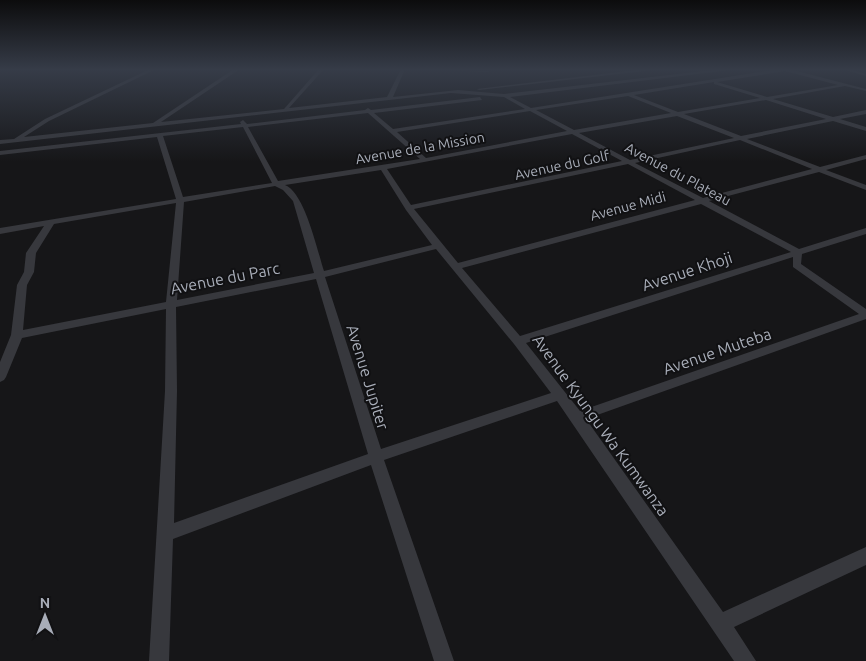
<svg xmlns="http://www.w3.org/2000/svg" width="866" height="661" font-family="Ubuntu,sans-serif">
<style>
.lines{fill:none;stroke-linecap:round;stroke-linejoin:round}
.minor{fill:#37383d;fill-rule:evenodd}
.labels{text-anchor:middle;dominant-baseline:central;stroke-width:4;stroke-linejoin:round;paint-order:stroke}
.far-street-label{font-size:14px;fill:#a8adb8;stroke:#111113}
.street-label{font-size:16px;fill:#a8adb8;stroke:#111113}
</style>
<rect width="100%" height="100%" fill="#161618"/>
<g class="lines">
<g class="minor">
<path d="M 150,69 L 156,69 L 49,121 L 24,137 L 153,123 L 234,69 L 240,69 L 161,122 L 284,109 L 319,69 L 324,69 L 289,108 L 387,97 L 401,69 L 405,69 L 393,97 L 458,90 L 504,94 L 721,69 L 738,69 L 510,97 L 531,108 L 779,69 L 789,69 L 866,89 L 866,91 L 845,86 L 773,99 L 833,117 L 866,110 L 866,114 L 840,119 L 866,127 L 866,131 L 833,121 L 747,139 L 820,167 L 866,155 L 866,159 L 826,170 L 866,185 L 866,190 L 819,172 L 709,201 L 799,249 L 866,228 L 866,234 L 802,254 L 801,264 L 866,309 L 866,319 L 586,419 L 723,612 L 866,547 L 866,565 L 734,627 L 756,661 L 734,661 L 557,401 L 384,460 L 454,661 L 434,661 L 371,465 L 173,539 L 169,661 L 149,661 L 165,391 L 166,309 L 22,338 L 6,377 L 4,380 L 0,382 L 0,362 L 11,335 L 17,285 L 24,272 L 26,253 L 44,226 L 0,234 L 0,228 L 176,199 L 157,137 L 0,155 L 0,151 L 241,124 L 240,122 L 243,120 L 247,124 L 365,110 L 368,108 L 371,110 L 480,97 L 482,100 L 374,113 L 393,129 L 525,109 L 504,97 L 451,93 L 0,144 L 0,140 L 14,139 L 45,119 ZM 785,71 L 838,85 L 767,97 L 717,82 ZM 714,82 L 714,84 L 760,98 L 678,112 L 634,95 ZM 628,96 L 671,113 L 574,130 L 536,110 ZM 766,100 L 826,119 L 741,136 L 684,114 ZM 530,111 L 567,131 L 426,158 L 397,132 ZM 368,113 L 420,159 L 278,181 L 248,127 ZM 677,116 L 734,138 L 630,160 L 579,133 ZM 243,127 L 272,183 L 183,197 L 163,136 ZM 572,134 L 622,161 L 411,205 L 387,169 ZM 740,140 L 812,169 L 703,198 L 635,163 ZM 628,164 L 695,200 L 458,263 L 414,209 ZM 381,170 L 406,210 L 432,245 L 324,271 C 317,250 305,193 285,185 ZM 275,186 L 283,190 L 293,201 L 314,273 L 177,300 L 184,202 ZM 176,203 L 166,302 L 23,330 L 27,285 L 34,272 L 36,253 L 54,224 ZM 701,204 L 791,252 L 520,336 L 462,268 ZM 436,249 L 514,344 L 551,393 L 381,449 L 325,277 ZM 793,257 L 793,267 L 859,314 L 580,411 L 526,343 ZM 316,279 L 368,454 L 174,523 L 177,391 L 176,307 Z"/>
<polygon points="416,69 490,71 488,72"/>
<polygon points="644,69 662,69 479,90 477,89"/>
<polygon points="842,69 850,69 866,74 866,76"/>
</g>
</g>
<linearGradient id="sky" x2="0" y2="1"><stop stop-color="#0c0c0d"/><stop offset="0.43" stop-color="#363c48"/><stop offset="1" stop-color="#363c48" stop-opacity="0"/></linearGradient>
<rect width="866" height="162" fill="url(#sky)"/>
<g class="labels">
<g class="far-street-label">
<text transform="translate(420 148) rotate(-10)">Avenue de la Mission</text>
<text transform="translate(562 165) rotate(-12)">Avenue du Golf</text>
<text transform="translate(678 174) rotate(28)">Avenue du Plateau</text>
<text transform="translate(628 206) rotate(-15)">Avenue Midi</text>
</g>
<g class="street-label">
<text transform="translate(687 271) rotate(-18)">Avenue Khoji</text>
<text transform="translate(225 278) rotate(-11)">Avenue du Parc</text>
<text transform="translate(717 351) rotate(-19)">Avenue Muteba</text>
<text transform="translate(368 377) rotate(73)">Avenue Jupiter</text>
<text transform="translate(601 425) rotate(54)">Avenue Kyungu Wa Kumwanza</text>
</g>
</g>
<g transform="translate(45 616)" stroke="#111113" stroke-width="4" paint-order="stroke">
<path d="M0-4L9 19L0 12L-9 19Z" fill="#a8adb8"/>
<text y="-8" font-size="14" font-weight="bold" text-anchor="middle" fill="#a8adb8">N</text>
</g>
</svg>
